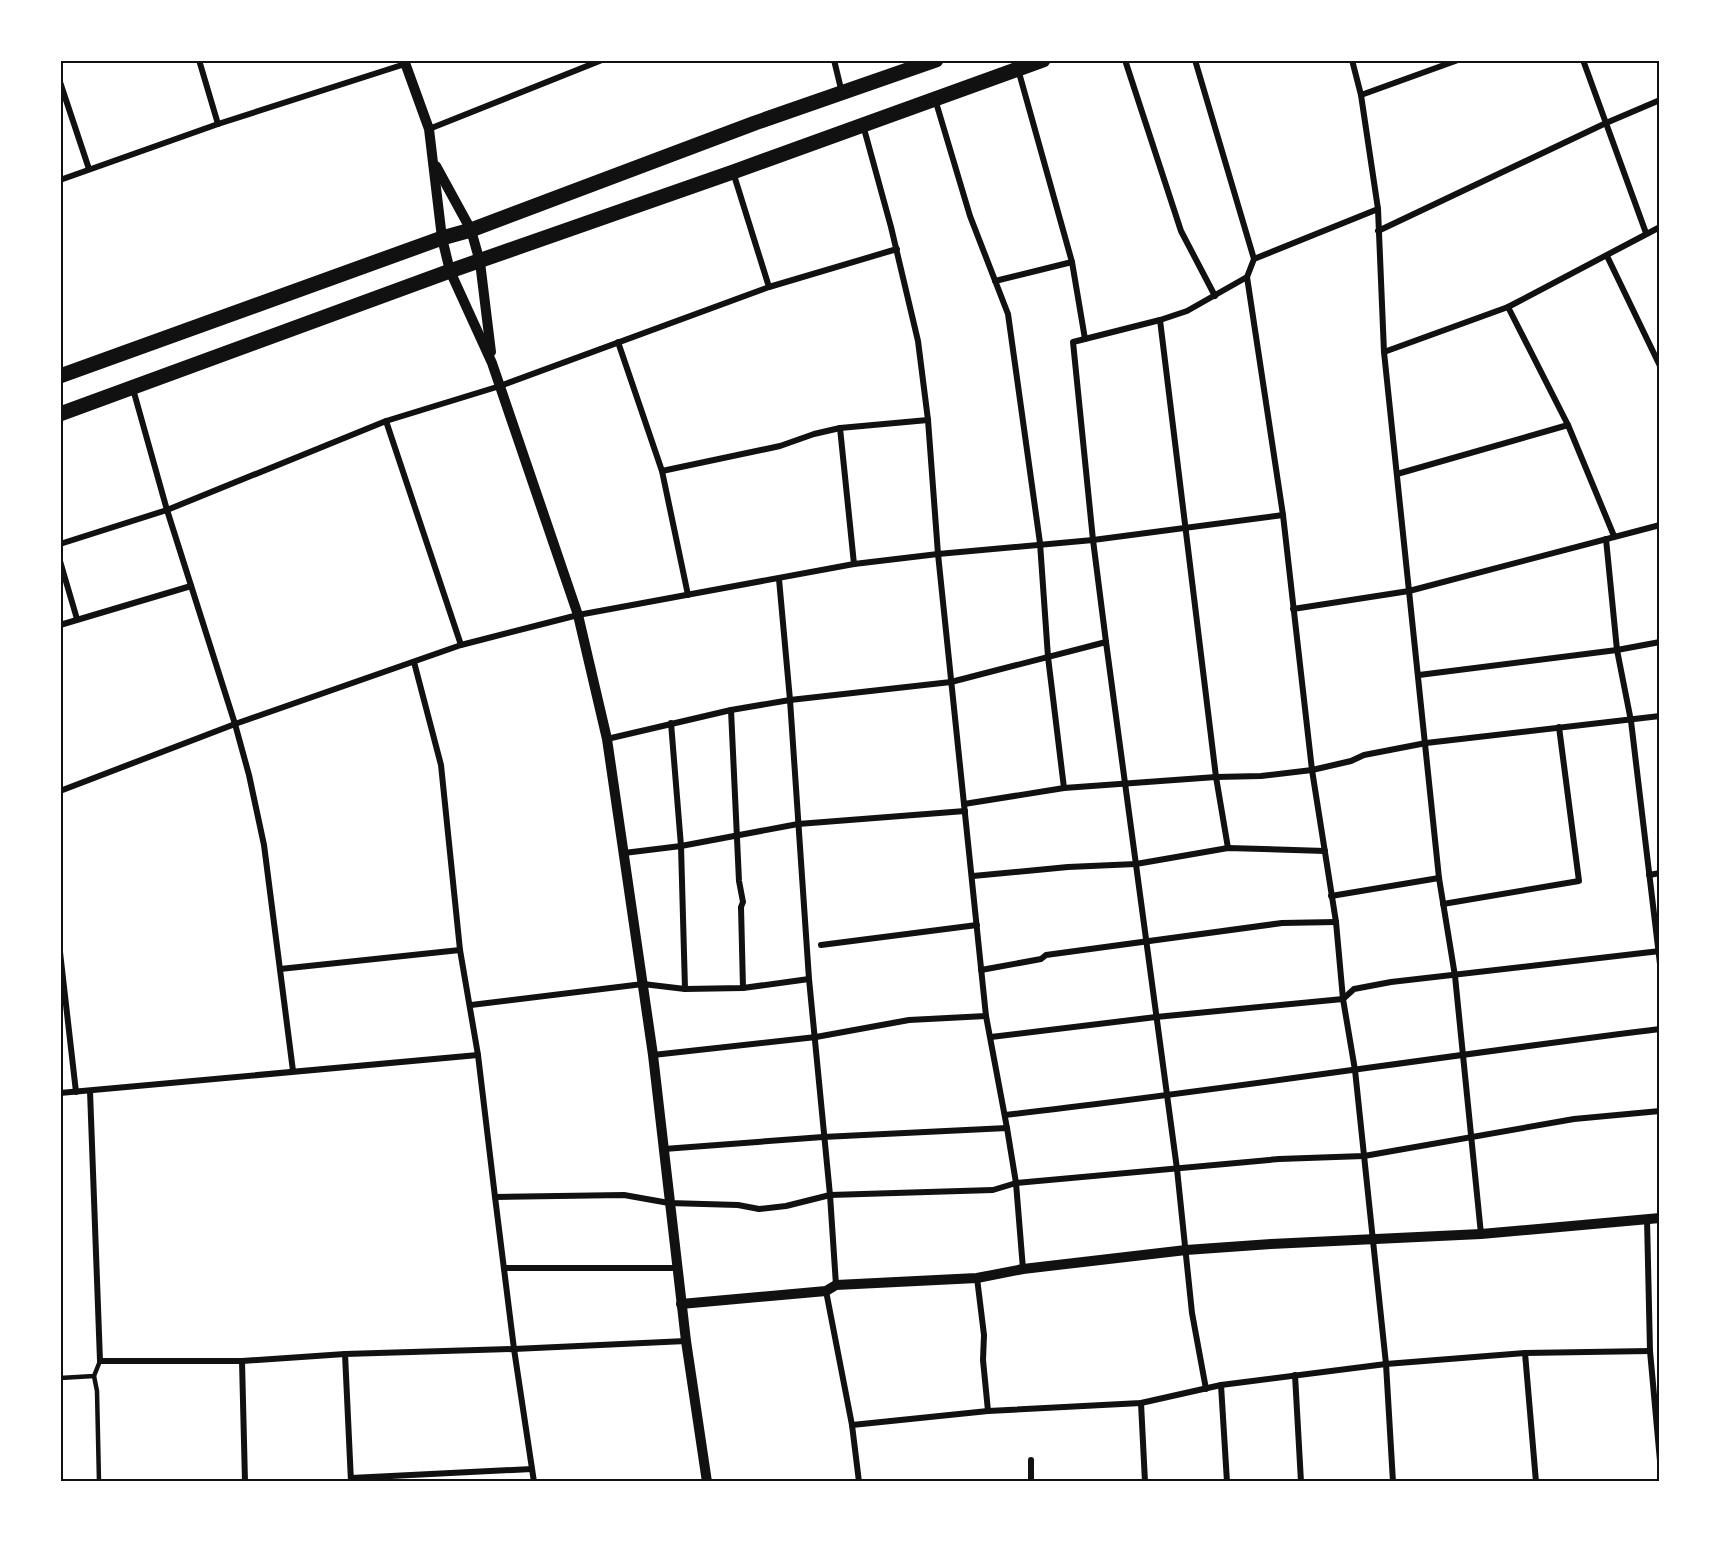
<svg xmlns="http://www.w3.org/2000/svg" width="1720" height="1542" font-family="'Fira Sans',sans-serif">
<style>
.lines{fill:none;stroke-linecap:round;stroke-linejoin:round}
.service{stroke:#111;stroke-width:4.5}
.minor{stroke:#111;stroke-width:6}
.tertiary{stroke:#111;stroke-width:10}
.primary{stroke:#111;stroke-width:15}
.neatline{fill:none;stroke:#111;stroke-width:2}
</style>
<rect width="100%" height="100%" fill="#fff"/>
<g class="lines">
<g class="service">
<polyline points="94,1376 97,1391 99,1482"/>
<polyline points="60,1378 94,1376 100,1361"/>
</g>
<g class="minor">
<polyline points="199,60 218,124"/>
<polyline points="834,60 842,93"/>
<polyline points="1125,60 1181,231 1215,296"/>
<polyline points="1195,60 1254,259"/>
<polyline points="1583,60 1646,233"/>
<polyline points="1018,69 1072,262 1085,339"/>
<polyline points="60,82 89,169"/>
<polyline points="1361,95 1458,60"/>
<polyline points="935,99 970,216 1008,314 1040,543 1048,657 1064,788"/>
<polyline points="863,125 891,227 918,341 928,420 938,554 986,1016 1007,1128 1016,1183 1023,1269"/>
<polyline points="429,129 602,60"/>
<polyline points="60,180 218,124 405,64"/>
<polyline points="1378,209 1384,352 1439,878 1455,976 1481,1234"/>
<polyline points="1378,231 1606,123 1660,100"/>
<polyline points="1607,256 1660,366"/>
<polyline points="1247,277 1283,515 1312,770 1336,922 1343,999 1355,1070 1386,1364 1393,1482"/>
<polyline points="995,281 1072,262"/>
<polyline points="769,287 897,249"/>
<polyline points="1508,307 1568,425 1614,536"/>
<polyline points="1160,320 1216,777 1228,848"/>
<polyline points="618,342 662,471 688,595"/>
<polyline points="1384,352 1508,307 1660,227"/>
<polyline points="133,389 167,510 235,724 249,775 264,845 293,1071"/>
<polyline points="386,421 461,645"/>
<polyline points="840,428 854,564"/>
<polyline points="662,471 780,446 814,434 840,428 928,420"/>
<polyline points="1397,474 1568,425"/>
<polyline points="1606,539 1617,650 1631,721 1660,964"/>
<polyline points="60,544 167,510 386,421 500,386 769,287 733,172"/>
<polyline points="60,561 77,619"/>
<polyline points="779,579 790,700 809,979 830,1195 836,1285"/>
<polyline points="1293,609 1409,591 1660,525"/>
<polyline points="60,625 191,586"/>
<polyline points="1106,642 1093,540 1073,342 1160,320 1187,311 1247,277 1254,259 1378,209 1361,95 1352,60"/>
<polyline points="414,662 441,765 460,950 478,1055 495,1197"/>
<polyline points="1419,675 1617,650 1660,642"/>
<polyline points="731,710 739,881 743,902 741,907 743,988"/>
<polyline points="671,723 681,846 685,989"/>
<polyline points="607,739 731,710 790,700 951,682 1106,642 1177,1169 1192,1313 1206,1389"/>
<polyline points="60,791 235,724 461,645 578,615 854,564 938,554 1093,540 1283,515"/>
<polyline points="964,804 1064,788 1216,777 1261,776 1312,770 1351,761 1364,755 1426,743 1660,716"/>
<polyline points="624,853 681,846 798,824 965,811"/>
<polyline points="1649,875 1660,873"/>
<polyline points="973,876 1068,867 1136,864 1228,848 1325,851"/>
<polyline points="1331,896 1439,878"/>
<polyline points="1443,904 1579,881 1559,727"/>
<polyline points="821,945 977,925"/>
<polyline points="60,952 76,1092"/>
<polyline points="280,969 460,950"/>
<polyline points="981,970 1041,959 1046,955 1282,923 1336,922"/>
<polyline points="471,1005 643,984 685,989 743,988 809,979"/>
<polyline points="991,1037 1156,1017 1343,999 1354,989 1391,982 1660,951"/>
<polyline points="653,1055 816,1037 909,1020 986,1016"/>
<polyline points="90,1091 100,1361 242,1361 345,1354"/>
<polyline points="60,1093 478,1055"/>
<path d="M 1005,1115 C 1224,1090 1441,1056 1660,1029"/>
<polyline points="664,1149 823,1137 1007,1128"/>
<polyline points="1647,1219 1650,1351 1660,1461"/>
<polyline points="504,1268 677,1268"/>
<polyline points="977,1278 984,1335 983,1360 988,1411"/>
<polyline points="826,1291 852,1425 859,1482"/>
<polyline points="1525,1353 1536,1482"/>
<polyline points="242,1361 245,1482"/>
<polyline points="1295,1375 1301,1482"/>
<polyline points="1221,1385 1227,1482"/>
<polyline points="1141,1403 1145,1482"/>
<polyline points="852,1425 988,1411 1141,1403 1221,1385 1386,1364 1525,1353 1650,1351"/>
<polyline points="1031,1460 1031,1482"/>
<polyline points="351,1478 532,1469"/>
<polyline points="351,1482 345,1354 514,1349 686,1341"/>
<polyline points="534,1482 514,1349 495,1197 624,1195 669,1203 738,1205 759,1209 786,1206 830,1195 993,1190 1016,1183 1279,1159 1364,1156 1574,1119 1660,1111"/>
</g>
<g class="tertiary">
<polyline points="404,60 429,129 442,238 450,271 492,363 578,615 607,739 653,1055 686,1341 707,1482"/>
<polyline points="436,166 471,230 480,262 491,352"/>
<polyline points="681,1304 826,1291 836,1285 977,1278 1023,1269 1186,1250 1271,1244 1481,1234 1660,1218"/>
</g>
<g class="primary">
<polyline points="60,376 442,238 471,230 755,123 936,60"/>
<polyline points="60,414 450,271 733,172 1043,60"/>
</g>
</g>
<rect width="1720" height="1542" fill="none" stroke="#ffffff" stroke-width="123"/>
<rect x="62" y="62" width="1596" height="1418" class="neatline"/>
</svg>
